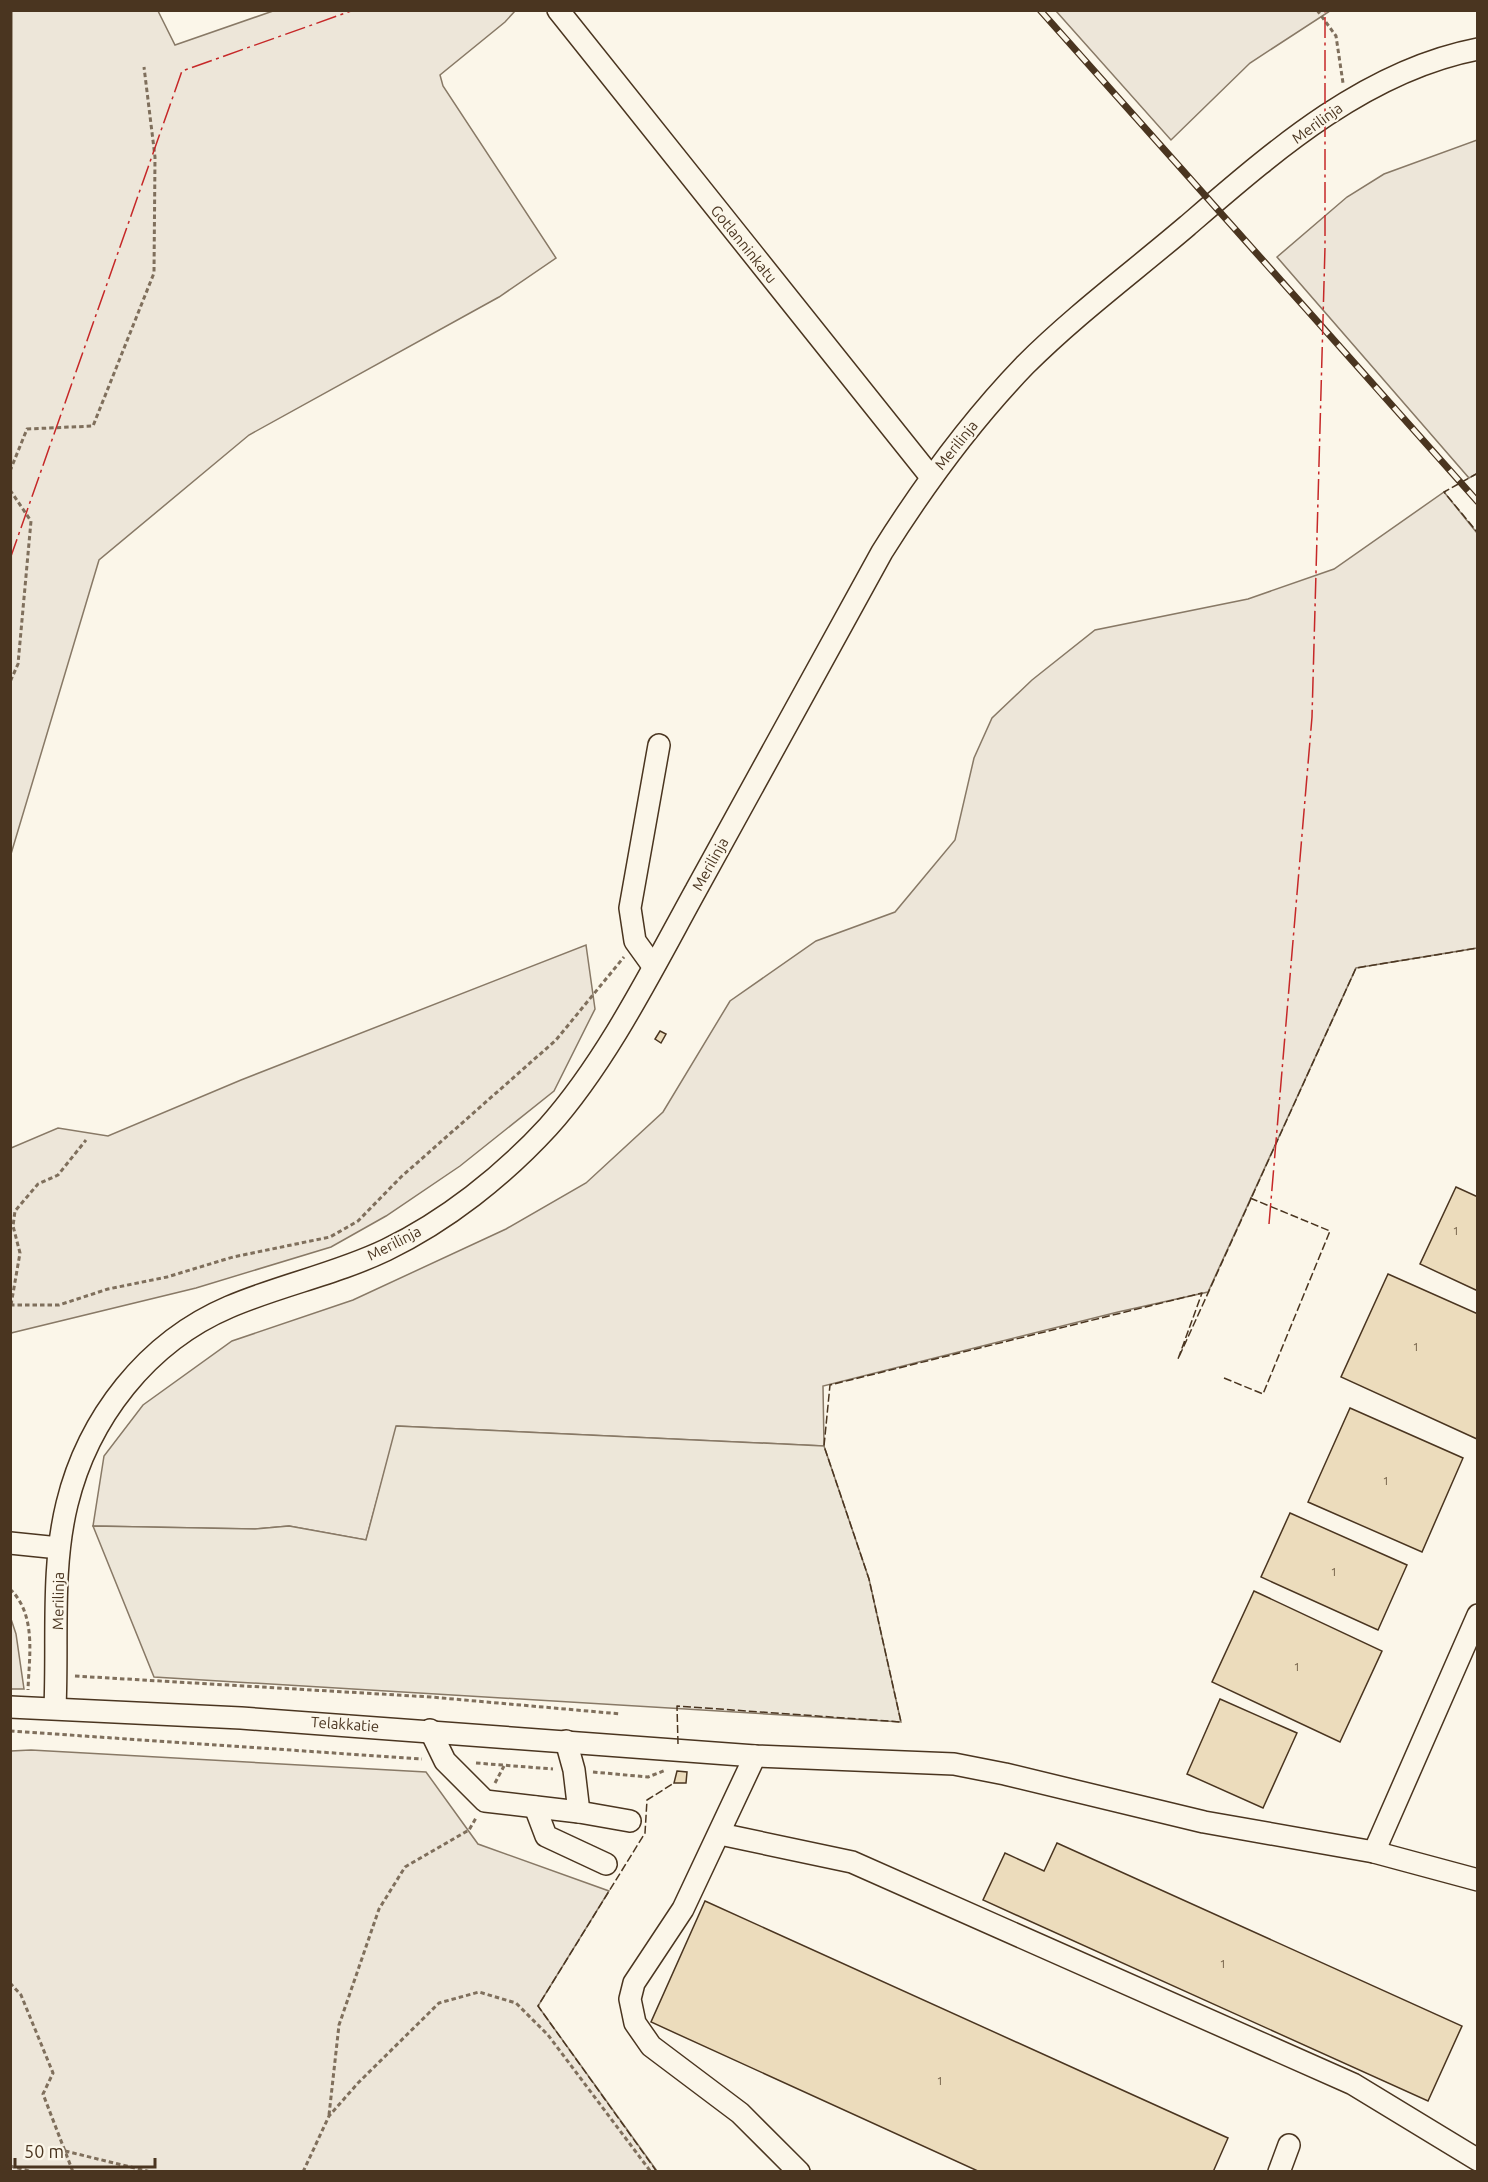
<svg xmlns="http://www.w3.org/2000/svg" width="1488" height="2182" font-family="Ubuntu,sans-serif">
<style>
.green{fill:#ede6d9;stroke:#887966;stroke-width:1.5}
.parking{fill:#ede7d9;stroke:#887966;stroke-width:1.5}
.building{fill:#ecdcbc;stroke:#4a3520;stroke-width:1.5}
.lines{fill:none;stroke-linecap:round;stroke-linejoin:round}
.minor-casing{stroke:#4a3520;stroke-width:24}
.path{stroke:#7f6f5c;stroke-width:3;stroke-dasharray:4.5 3;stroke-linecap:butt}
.minor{stroke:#fbf6e9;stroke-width:21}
.rail-casing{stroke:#4a3520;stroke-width:7}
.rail{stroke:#fbf6e9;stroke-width:4.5;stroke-dasharray:14;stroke-linecap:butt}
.fence{stroke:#4a3520;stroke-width:1.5;stroke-dasharray:8 3;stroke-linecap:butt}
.power{stroke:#c62828;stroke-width:1.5;stroke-dasharray:21 4.5 3 4.5;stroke-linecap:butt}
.labels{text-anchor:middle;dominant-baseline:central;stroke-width:4.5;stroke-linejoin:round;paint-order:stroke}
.number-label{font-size:12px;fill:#725f47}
.street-label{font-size:15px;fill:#4a3520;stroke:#fbf6e9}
</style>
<rect width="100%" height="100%" fill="#fbf6e9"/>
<g class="green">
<polygon points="12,11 158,11 175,45 273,11 515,11 505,22 440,75 443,86 556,258 499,297 249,435 99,560 11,854"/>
<polygon points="1056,11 1330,11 1250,63 1171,140"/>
<polygon points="1477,140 1478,473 1469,478 1277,257 1347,197 1384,174"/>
<polygon points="1444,492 1477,533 1477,948 1356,968 1208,1292 1118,1312 823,1386 824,1446 397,1426 366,1540 289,1526 255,1529 93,1526 104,1456 143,1405 232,1341 353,1300 506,1229 586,1183 663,1112 730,1001 816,941 895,912 955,840 974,758 992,718 1032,680 1095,630 1248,599 1334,569"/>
<polygon points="586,945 595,1009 554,1091 460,1166 386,1216 331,1247 196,1288 11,1333 11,1148 58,1128 108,1136 241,1080"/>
<polygon points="11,1619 16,1634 24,1689 11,1689"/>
<polygon points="31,1750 426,1772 478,1844 609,1891 538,2006 657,2171 11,2171 11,1751"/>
</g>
<polygon class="parking" points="396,1426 824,1446 869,1579 901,1722 154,1677 93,1526 255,1529 289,1526 366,1540"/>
<g class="building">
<polygon points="660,1031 666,1034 661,1043 655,1039"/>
<polygon points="1456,1187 1478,1197 1478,1291 1420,1264"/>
<polygon points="1388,1274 1478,1314 1477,1439 1341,1377"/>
<polygon points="1350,1408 1463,1458 1422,1552 1308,1502"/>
<polygon points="1290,1513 1407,1565 1378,1630 1261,1577"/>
<polygon points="1254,1591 1382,1651 1340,1742 1212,1682"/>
<polygon points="1220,1699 1297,1733 1263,1808 1187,1774"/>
<polygon points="677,1771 687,1772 686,1783 674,1783"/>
<polygon points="1057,1843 1462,2026 1428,2101 983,1900 1005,1853 1044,1871"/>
<polygon points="705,1901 1228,2138 1213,2172 980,2172 651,2022"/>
</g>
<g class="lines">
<g class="minor-casing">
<g id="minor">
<polyline points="558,10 931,477"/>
<polyline points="653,966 635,941 630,908 659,745"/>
<polyline points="10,1543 59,1548"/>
<polyline points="10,1707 241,1718 755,1756 954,1764 1005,1774 1204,1822 1374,1852 1478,1880"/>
<path d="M 55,1707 C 58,1640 51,1569 67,1504 C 88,1418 147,1342 229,1307 C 280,1285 336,1274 386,1250 C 446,1221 503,1176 548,1127 C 607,1061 653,968 696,890 C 758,777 820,664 882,552 C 924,485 970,422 1025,365 C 1075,315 1133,272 1187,226 C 1272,153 1364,71 1478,49"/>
<polyline points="430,1730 445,1761 485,1801 579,1812 574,1770 566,1741"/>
<polyline points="755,1756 683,1909 634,1983 630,1999 635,2023 651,2046 740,2113 799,2172"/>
<polyline points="535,1807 546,1836 606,1864"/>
<polyline points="579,1812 630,1821"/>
<polyline points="720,1834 852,1862 1353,2084 1478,2160"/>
<polyline points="1374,1852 1478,1615"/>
<polyline points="1279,2172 1289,2145"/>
</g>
</g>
<g class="path">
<polyline points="1317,10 1336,36 1343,83"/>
<polyline points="10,471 27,429 93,426 154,273 155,157 144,67"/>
<polyline points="10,490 31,521 18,664 10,682"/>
<polyline points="10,1305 59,1305 108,1289 167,1277 233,1257 330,1237 358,1221 401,1177 556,1040 624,957"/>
<polyline points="11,1305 20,1253 13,1226 15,1211 38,1184 58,1175 86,1140"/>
<path d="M 10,1589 C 37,1615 29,1657 28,1690"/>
<polyline points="75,1676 431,1697 621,1714"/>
<polyline points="10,1731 422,1759"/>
<polyline points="476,1763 553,1769"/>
<polyline points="593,1772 648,1777 666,1770"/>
<polyline points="495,1783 504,1766"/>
<polyline points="10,1983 21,1995 53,2073 43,2094 73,2172"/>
<polyline points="329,2115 339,2025 379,1909 405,1867 469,1830 476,1818"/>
<polyline points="65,2151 151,2172"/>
<polyline points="10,2166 33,2172"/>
<polyline points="303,2172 329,2116 358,2083 439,2003 479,1992 516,2003 548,2035 651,2172"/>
</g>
<use href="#minor" class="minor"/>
<g class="rail-casing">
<polyline id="rail" points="1040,10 1478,502"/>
</g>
<use href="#rail" class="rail"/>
<g class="fence">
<polyline points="1478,473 1444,492 1478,533"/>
<polyline points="1224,1378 1263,1394 1330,1231 1250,1198"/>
<polyline points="678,1744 677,1706 901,1722 869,1579 824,1446 830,1385 1202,1293 1178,1359 1356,968 1478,948"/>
<polyline points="657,2172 538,2006 645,1833 647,1800 674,1783"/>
</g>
<g class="power">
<polyline points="10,559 182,71 354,10"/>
<polyline points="1269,1224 1312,717 1325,247 1325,10"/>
</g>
</g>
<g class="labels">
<g class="number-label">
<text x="1456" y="1230">1</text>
<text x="1416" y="1346">1</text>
<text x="1386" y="1480">1</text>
<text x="1334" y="1571">1</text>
<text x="1297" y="1666">1</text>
<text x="1223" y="1963">1</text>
<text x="940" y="2080">1</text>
</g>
<g class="street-label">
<text transform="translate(1317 123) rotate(-36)">Merilinja</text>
<text transform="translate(744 244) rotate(51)">Gotlanninkatu</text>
<text transform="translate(956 445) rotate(-51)">Merilinja</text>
<text transform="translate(710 864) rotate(-61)">Merilinja</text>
<text transform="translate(394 1243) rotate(-27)">Merilinja</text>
<text transform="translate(58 1601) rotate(-89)">Merilinja</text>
<text transform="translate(345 1724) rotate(4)">Telakkatie</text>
</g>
</g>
<rect width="1488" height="2182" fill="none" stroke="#4a3520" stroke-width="24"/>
<path d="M15 2158v9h140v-9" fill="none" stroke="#4a3520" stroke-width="3"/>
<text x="24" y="2158" font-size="18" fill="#4a3520" stroke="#fbf6e9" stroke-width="4.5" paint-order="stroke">50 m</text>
</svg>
